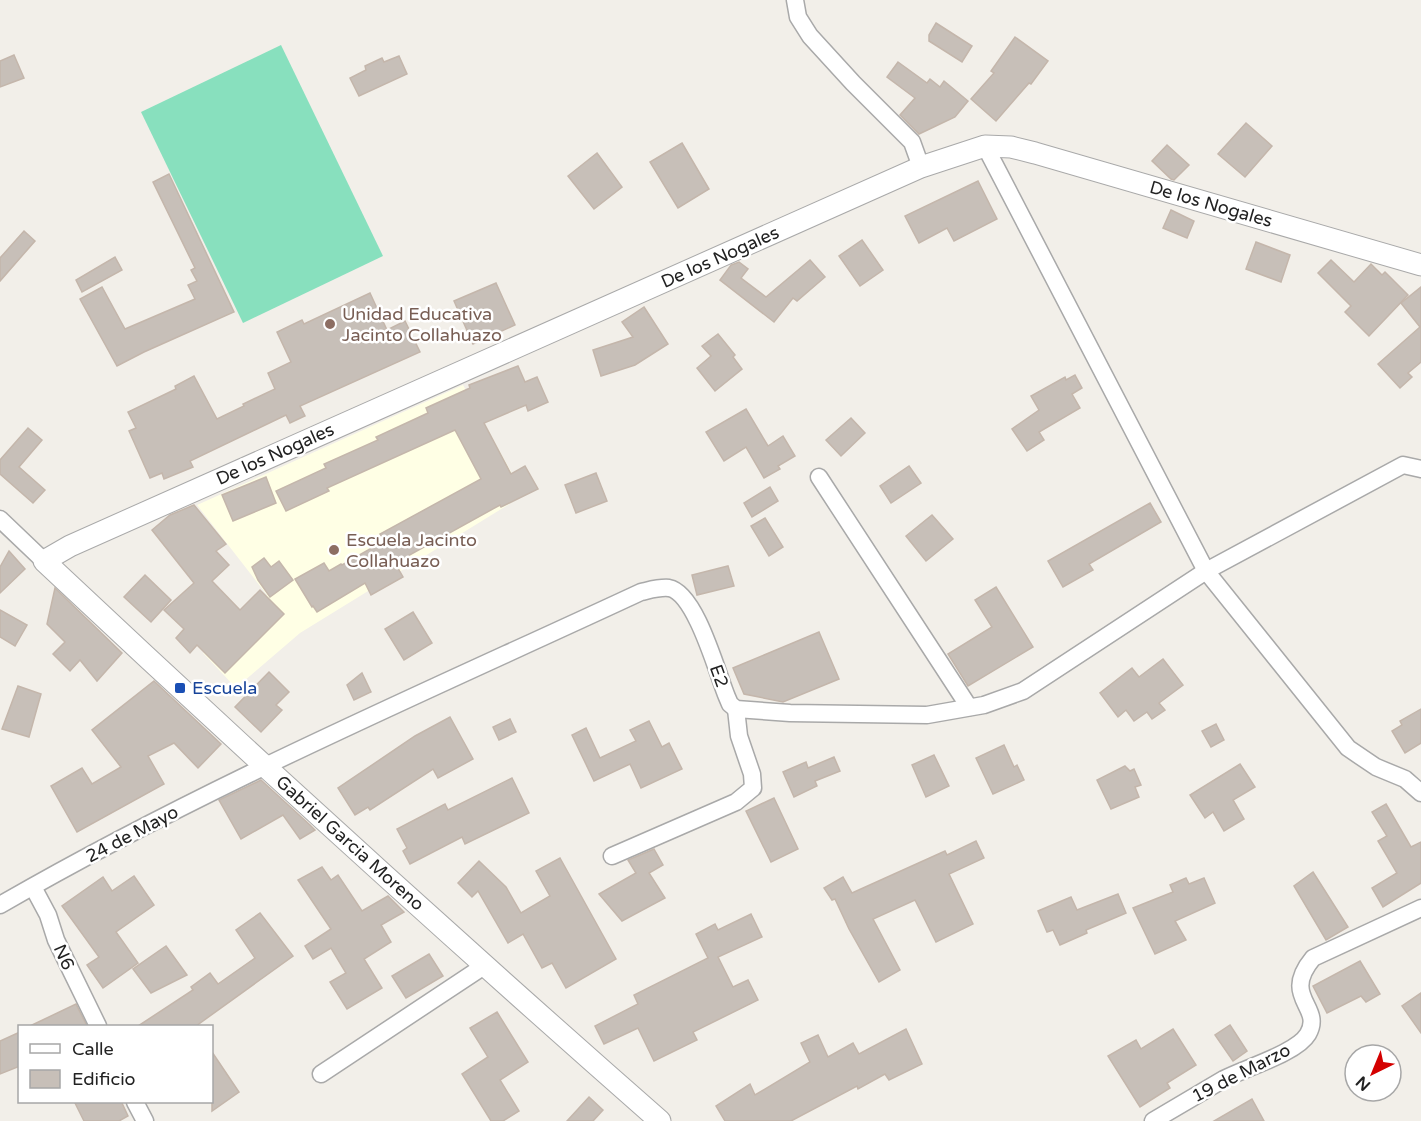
<svg xmlns="http://www.w3.org/2000/svg" width="1421" height="1121" font-family="'Varela Round',sans-serif">
<style>
.education{fill:#ffffe5}
.pitch{fill:#88e0be}
.building{fill:#c7bfb8;stroke:#c4b6ab;stroke-width:1.5}
.lines{fill:none;stroke-linecap:round;stroke-linejoin:round}
.minor-casing{stroke:#a9a9a9;stroke-width:19}
.tertiary-casing{stroke:#a9a9a9;stroke-width:23}
.minor{stroke:#fff;stroke-width:16}
.tertiary{stroke:#fff;stroke-width:21}
.education-dot{fill:#8d6e63;stroke:#fff;stroke-width:2}
.transit-dot{fill:#1a4fb4;stroke:#fff;stroke-width:2}
.labels{text-anchor:middle;dominant-baseline:central;stroke-width:5;stroke-linejoin:round;paint-order:stroke}
.street-label{font-size:18px;fill:#222;stroke:#fff}
.education-label{font-size:18px;fill:#785e54;stroke:#fff;text-anchor:start}
.transit-label{font-size:18px;fill:#164399;stroke:#fff;text-anchor:start}
</style>
<rect width="100%" height="100%" fill="#f2efe9"/>
<polygon class="education" points="463,385 524,495 300,633 236,688 203,653 267,595 197,505"/>
<polygon class="pitch" points="281,45 383,256 243,323 141,112"/>
<g class="building">
<polygon points="936,23 972,46 962,62 929,41 929,35"/>
<polygon points="1015,37 1048,61 1031,84 1029,83 996,121 971,99 994,73 991,71"/>
<polygon points="14,55 24,78 0,87 0,61"/>
<polygon points="399,56 407,74 359,96 350,78 366,70 365,66 382,58 384,62"/>
<polygon points="898,62 927,83 930,79 940,87 944,81 968,101 955,117 919,134 900,115 915,98 887,77"/>
<polygon points="1246,123 1272,146 1245,177 1218,154"/>
<polygon points="682,143 709,189 678,208 650,162"/>
<polygon points="1167,145 1189,165 1174,180 1171,179 1152,161"/>
<polygon points="597,153 622,187 594,209 568,176"/>
<polygon points="169,174 234,312 144,352 117,366 80,299 102,287 125,329 195,299 188,285 197,281 191,270 195,268 153,182"/>
<polygon points="978,181 997,219 954,241 947,228 919,243 905,216"/>
<polygon points="1171,210 1194,221 1187,238 1163,228"/>
<polygon points="24,231 35,241 0,281 0,258"/>
<polygon points="862,240 883,270 860,286 839,256"/>
<polygon points="1256,242 1290,255 1281,282 1246,269"/>
<polygon points="115,257 122,270 82,292 76,280"/>
<polygon points="810,260 825,277 797,301 793,298 774,322 720,280 731,265 739,262 748,269 741,278 766,297"/>
<polygon points="1331,260 1354,282 1371,264 1382,275 1385,272 1408,295 1369,336 1345,312 1351,306 1318,273"/>
<polygon points="496,283 515,325 473,344 454,301"/>
<polygon points="1421,287 1421,362 1408,373 1412,377 1400,388 1378,364 1420,327 1401,303"/>
<polygon points="370,293 387,330 405,321 420,352 300,406 305,416 290,423 286,415 190,461 193,467 164,479 162,473 150,478 129,431 136,428 128,412 176,389 175,386 194,376 217,419 244,406 243,404 275,389 268,373 291,362 277,332 302,320 304,324"/>
<polygon points="644,307 668,344 635,365 601,376 593,350 633,337 622,322"/>
<polygon points="718,334 735,355 733,357 742,369 715,391 697,368 711,356 702,346"/>
<polygon points="518,366 525,382 537,377 548,402 528,411 526,405 484,423 511,474 525,466 538,489 501,507 500,505 395,563 403,577 371,595 365,583 317,612 313,606 312,607 295,579 324,563 329,571 341,564 342,565 384,541 380,534 481,479 455,430 327,488 329,491 286,511 276,491 326,468 324,464 378,440 376,437 428,413 426,408 470,388 469,385"/>
<polygon points="1075,375 1082,388 1072,394 1080,408 1039,432 1044,440 1027,451 1012,429 1039,410 1031,396 1065,377 1066,380"/>
<polygon points="746,409 768,446 783,436 795,456 778,466 780,469 764,478 746,447 724,461 706,432"/>
<polygon points="851,418 865,433 841,456 826,440"/>
<polygon points="28,428 42,440 19,467 45,490 33,503 0,474 0,460"/>
<polygon points="909,466 921,483 891,503 880,486"/>
<polygon points="596,473 607,501 576,513 565,485"/>
<polygon points="266,477 276,503 233,521 222,495"/>
<polygon points="770,487 778,501 752,517 744,503"/>
<polygon points="1150,503 1161,522 1089,564 1093,570 1063,587 1048,561"/>
<polygon points="194,505 226,544 216,551 229,565 212,581 240,610 260,590 284,614 225,673 197,645 190,653 176,638 184,629 164,610 194,583 152,530 170,515"/>
<polygon points="932,515 953,539 926,561 906,536"/>
<polygon points="765,518 783,547 769,556 751,526"/>
<polygon points="9,551 25,569 0,593 0,567"/>
<polygon points="264,558 271,567 279,561 293,580 270,597 258,580 252,567"/>
<polygon points="728,566 734,586 697,595 692,575"/>
<polygon points="145,575 171,600 151,622 124,597"/>
<polygon points="996,587 1033,647 968,686 948,654 992,627 975,600"/>
<polygon points="55,588 122,653 97,681 80,660 70,671 53,654 65,642 47,624"/>
<polygon points="0,610 27,625 15,646 0,637"/>
<polygon points="413,612 432,643 404,660 385,629"/>
<polygon points="819,632 839,679 783,702 744,694 733,668"/>
<polygon points="1163,659 1183,685 1159,703 1165,710 1152,719 1147,712 1134,721 1126,710 1118,717 1100,693 1132,668 1139,677"/>
<polygon points="269,672 289,692 276,705 282,710 261,732 235,707"/>
<polygon points="362,673 371,692 354,700 347,685"/>
<polygon points="154,681 221,744 198,768 174,743 148,756 164,784 77,832 51,786 82,768 92,784 121,767 92,730"/>
<polygon points="18,686 41,694 29,737 2,729"/>
<polygon points="1421,709 1421,743 1405,753 1392,731 1402,725 1400,721"/>
<polygon points="450,717 473,759 438,778 433,769 370,810 368,807 355,815 338,788 415,736"/>
<polygon points="510,719 516,732 499,740 493,727"/>
<polygon points="649,721 662,747 669,743 682,769 641,788 630,764 594,781 572,735 586,728 600,758 636,741 630,730"/>
<polygon points="1216,724 1224,740 1211,747 1202,731"/>
<polygon points="1004,745 1014,767 1017,765 1024,780 993,794 976,758"/>
<polygon points="934,755 949,786 926,797 912,765"/>
<polygon points="834,757 840,771 815,781 817,786 794,797 783,772 806,762 808,768"/>
<polygon points="1240,764 1255,787 1233,800 1244,819 1224,831 1213,812 1205,818 1190,795"/>
<polygon points="1125,766 1130,771 1134,769 1141,785 1135,787 1139,797 1111,809 1097,780"/>
<polygon points="512,778 529,813 465,844 462,837 410,864 403,851 407,848 397,829 445,804 448,810"/>
<polygon points="261,780 310,825 315,830 300,839 283,815 241,839 219,800"/>
<polygon points="774,798 798,849 771,862 746,811"/>
<polygon points="1386,804 1411,847 1421,842 1421,883 1383,907 1372,888 1397,873 1378,841 1387,836 1372,812"/>
<polygon points="976,841 984,858 949,874 973,924 936,942 915,900 873,919 900,970 879,982 849,929 835,899 832,900 824,888 843,877 852,893 945,851 947,855"/>
<polygon points="654,849 663,865 649,873 665,898 622,921 599,894 636,873 628,860"/>
<polygon points="560,858 616,959 566,988 552,963 542,968 523,934 508,943 478,891 472,897 458,883 479,861 506,887 521,913 550,896 536,871"/>
<polygon points="322,867 331,880 338,875 362,911 388,896 404,912 381,925 391,942 364,959 382,988 347,1009 330,982 346,973 331,948 313,959 305,946 331,929 298,880"/>
<polygon points="1313,872 1348,927 1326,940 1294,886"/>
<polygon points="134,876 154,905 116,932 138,963 103,988 87,965 99,957 62,906 103,877 112,891"/>
<polygon points="1186,878 1189,884 1204,878 1215,903 1175,921 1186,940 1155,954 1133,908 1173,892 1170,885"/>
<polygon points="1118,894 1126,913 1086,930 1087,933 1060,945 1053,930 1047,932 1038,911 1071,897 1077,910"/>
<polygon points="260,913 293,956 196,1026 138,1026 193,990 191,987 210,973 218,984 255,958 236,930"/>
<polygon points="751,914 762,937 718,957 733,987 748,980 758,1000 693,1032 697,1040 654,1061 638,1028 604,1044 595,1026 638,1004 634,995 708,958 696,934 715,924 718,930"/>
<polygon points="166,946 187,975 151,993 133,969"/>
<polygon points="429,954 443,976 406,998 392,976"/>
<polygon points="1360,961 1380,994 1366,1002 1361,996 1327,1013 1313,986"/>
<polygon points="1421,993 1421,1033 1402,1006"/>
<polygon points="76,1004 87,1026 30,1026"/>
<polygon points="497,1012 528,1062 500,1080 519,1111 503,1121 491,1121 462,1074 488,1057 470,1028"/>
<polygon points="1230,1025 1247,1051 1233,1061 1215,1035"/>
<polygon points="906,1029 922,1064 889,1080 885,1074 858,1089 857,1086 791,1121 725,1121 716,1106 750,1084 755,1095 810,1062 801,1043 818,1035 828,1057 853,1043 859,1054"/>
<polygon points="1173,1029 1196,1065 1167,1083 1170,1088 1140,1107 1108,1056 1136,1040 1141,1049"/>
<polygon points="20,1032 20,1066 0,1074 0,1041"/>
<polygon points="212,1052 239,1092 212,1111"/>
<polygon points="589,1097 603,1110 593,1121 567,1121"/>
<polygon points="1252,1099 1264,1121 1214,1121"/>
<polygon points="74,1101 121,1101 128,1116 119,1121 84,1121"/>
</g>
<g class="lines">
<g class="minor-casing">
<g id="minor">
<polyline points="795,0 798,17 810,36 853,83 912,142 921,167"/>
<polyline points="985,146 1206,571 1348,748 1376,767 1405,779 1421,793"/>
<polyline points="819,477 969,707"/>
<polyline points="0,519 44,561"/>
<polyline points="612,856 736,802 753,788 752,774 739,736 736,709"/>
<polyline points="33,887 48,915 56,940 98,1026"/>
<path d="M 0,905 C 206,786 426,692 641,592 C 650,590 660,587 669,588 C 696,593 717,673 727,697 L 730,704 L 736,709 L 790,713 L 927,715 L 984,705 L 1023,691 L 1206,571 L 1403,465 L 1421,469"/>
<polyline points="321,1074 484,966"/>
<polyline points="135,1102 145,1121"/>
<path d="M 1153,1121 C 1177,1107 1200,1093 1224,1079 C 1245,1068 1297,1053 1308,1034 C 1324,1006 1280,998 1313,958 L 1421,908"/>
</g>
</g>
<g class="tertiary-casing">
<path id="tertiary" d="M 660,1121 C 452,938 246,751 44,561 L 70,546 L 921,167 L 985,146 L 1011,147 L 1035,153 L 1421,265"/>
</g>
<use href="#minor" class="minor"/>
<use href="#tertiary" class="tertiary"/>
</g>
<g class="education-dot">
<circle cx="330" cy="324" r="6"/>
<circle cx="334" cy="550" r="6"/>
</g>
<rect class="transit-dot" x="174" y="682" width="12" height="12" rx="3"/>
<g class="labels">
<g class="street-label">
<text transform="translate(1211 204) rotate(16)">De los Nogales</text>
<text transform="translate(720 257) rotate(-24)">De los Nogales</text>
<text transform="translate(275 454) rotate(-24)">De los Nogales</text>
<text transform="translate(719 676) rotate(70)">E2</text>
<text transform="translate(132 834) rotate(-28)">24 de Mayo</text>
<text transform="translate(350 843) rotate(42)">Gabriel Garcia Moreno</text>
<text transform="translate(64 957) rotate(66)">N6</text>
<text transform="translate(1241 1073) rotate(-27)">19 de Marzo</text>
</g>
<g class="education-label">
<text x="342" y="314">Unidad Educativa<tspan x="342" dy="21">Jacinto Collahuazo</tspan></text>
<text x="346" y="540">Escuela Jacinto<tspan x="346" dy="21">Collahuazo</tspan></text>
</g>
<g class="transit-label">
<text x="192" y="688">Escuela</text>
</g>
</g>
<rect x="18" y="1025" width="195" height="78" fill="#ffffff" stroke="#a7a7a7" stroke-width="1.5"/>
<rect x="30" y="1044" width="30" height="9" fill="#ffffff" stroke="#a7a7a7" stroke-width="1.5"/>
<text x="72" y="1055" font-size="18" fill="#222222">Calle</text>
<rect x="30" y="1070" width="30" height="18" fill="#c7bfb8" stroke="#a7a7a7" stroke-width="1.5"/>
<text x="72" y="1085" font-size="18" fill="#222222">Edificio</text>
<g transform="translate(1373 1073) rotate(223)"><circle r="28" fill="#ffffff" stroke="#a7a7a7" stroke-width="1.5"/>
<path d="M0-4.5L10 22L0 15L-10 22Z" fill="#d40000"/>
<text y="-9" font-size="16" font-weight="bold" text-anchor="middle" fill="#222222">N</text>
</g>
</svg>
